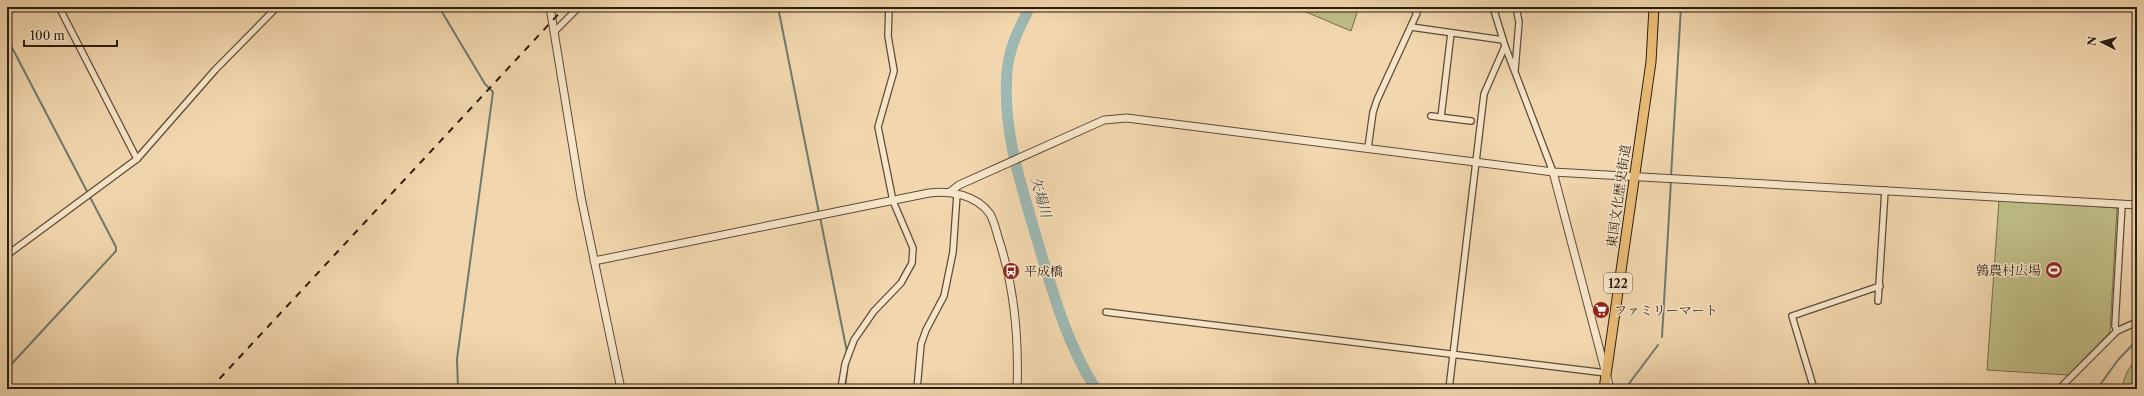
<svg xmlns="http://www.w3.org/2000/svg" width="2144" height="396" font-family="'Libre Caslon Text','Noto Serif JP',serif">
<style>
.green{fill:#bfbd86;stroke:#756d4a}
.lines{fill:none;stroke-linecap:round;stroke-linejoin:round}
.stream{stroke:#6f7a70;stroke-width:2}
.river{stroke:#9db8b2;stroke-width:11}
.minor-casing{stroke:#5d4c35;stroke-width:8}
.tertiary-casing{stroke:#5d4c35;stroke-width:9}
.trunk-casing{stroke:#2b1d0d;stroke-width:11}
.minor{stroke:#f7e5ca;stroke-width:5.5}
.tertiary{stroke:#f7e5ca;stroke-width:7}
.trunk{stroke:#e9bc77;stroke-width:9}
.rail{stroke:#2b1d0d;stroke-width:2;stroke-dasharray:7 7;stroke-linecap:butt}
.labels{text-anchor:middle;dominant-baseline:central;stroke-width:3;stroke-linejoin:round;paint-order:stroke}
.shield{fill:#f7e5ca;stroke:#685946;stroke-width:1}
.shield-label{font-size:12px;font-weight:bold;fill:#2b1d0d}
.street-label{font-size:13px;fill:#2b1d0d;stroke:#f7e5ca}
.poi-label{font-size:13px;fill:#2b1d0d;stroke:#f7e5ca;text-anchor:start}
.water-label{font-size:14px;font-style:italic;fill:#4d4c3f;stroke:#f7e5ca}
</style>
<rect width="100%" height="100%" fill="#f2d7ae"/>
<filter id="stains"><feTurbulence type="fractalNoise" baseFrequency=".005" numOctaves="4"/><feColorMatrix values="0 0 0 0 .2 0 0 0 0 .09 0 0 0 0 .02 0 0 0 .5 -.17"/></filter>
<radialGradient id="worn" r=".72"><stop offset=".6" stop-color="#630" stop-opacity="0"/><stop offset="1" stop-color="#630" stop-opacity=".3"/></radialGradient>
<g class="green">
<polygon points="1300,7 1359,7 1351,31 1299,9"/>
<polygon points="1999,200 2117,208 2110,332 2068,375 1987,370"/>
<polygon points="2137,357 2137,389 2121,389 2127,372"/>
</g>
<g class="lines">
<g class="stream">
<polyline points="439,7 485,84 493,92 457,359 458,389"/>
<polyline points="778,7 819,213"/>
<polyline points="7,38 116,247 116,251 7,369"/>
<polyline points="1671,176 1681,7"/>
<polyline points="820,217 847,352"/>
<polyline points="1662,337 1671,181"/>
<polyline points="845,389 848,362"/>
<polyline points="1625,389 1658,345"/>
<polyline points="2097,389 2118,360 2137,340"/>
</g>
<path class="river" d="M 1030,7 C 1019,28 1009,48 1007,72 C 1002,131 1022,188 1038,243 C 1053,293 1067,345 1096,389"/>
<g class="minor-casing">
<g id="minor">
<polyline points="59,7 137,159"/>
<polyline points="1493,7 1505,46 1553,172"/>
<polyline points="1411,27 1503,40"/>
<polyline points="554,32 579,7"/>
<polyline points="1515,70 1519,22 1516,7"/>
<polyline points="1431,116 1471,121"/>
<polyline points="1441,117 1451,33"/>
<polyline points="1368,148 1373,112 1377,100 1417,13 1411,7"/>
<polyline points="7,255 137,159 215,70 277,7"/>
<polyline points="1878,301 1885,190"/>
<polyline points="1106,312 1606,373"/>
<polyline points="2117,331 2115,326 2122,204"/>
<polyline points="841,389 845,364 854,340 874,311 901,283 912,263 913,248 893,201 878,127 894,71 888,36 889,7"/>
<polyline points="917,389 921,344 926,330 944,296 953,252 957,194"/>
<polyline points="1449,389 1484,94 1505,46"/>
<polyline points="1814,389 1792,316 1880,286"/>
<polyline points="2059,389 2117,331 2137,322"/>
</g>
</g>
<g class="tertiary-casing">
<g id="tertiary">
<polyline points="550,7 581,197 621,389"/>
<polyline points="1553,172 1610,389"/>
<polyline points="950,192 959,185 1104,120 1127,118 1553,172 2137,205"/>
<path d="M 594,261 L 929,193 C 950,190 977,195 990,214 C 994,221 996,230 998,237 C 1014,285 1019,338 1017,389"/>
</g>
</g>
<g class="trunk-casing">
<polyline id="trunk" points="1604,389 1651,62 1654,7"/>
</g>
<use href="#minor" class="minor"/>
<use href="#tertiary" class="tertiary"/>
<use href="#trunk" class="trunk"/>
<polyline class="rail" points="210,389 565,7"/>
</g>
<defs>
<g id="stadium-disc" transform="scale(0.9)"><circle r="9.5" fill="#8f2418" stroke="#f7e5ca"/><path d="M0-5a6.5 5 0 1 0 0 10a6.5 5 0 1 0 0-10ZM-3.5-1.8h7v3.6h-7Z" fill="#fff"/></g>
<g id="bus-disc" transform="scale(0.9)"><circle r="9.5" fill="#8f2418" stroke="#f7e5ca"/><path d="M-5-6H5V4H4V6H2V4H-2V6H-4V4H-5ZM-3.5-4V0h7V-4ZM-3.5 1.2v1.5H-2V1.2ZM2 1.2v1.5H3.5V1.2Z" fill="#fff"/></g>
<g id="supermarket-disc" transform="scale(0.9)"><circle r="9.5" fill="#8f2418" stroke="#f7e5ca"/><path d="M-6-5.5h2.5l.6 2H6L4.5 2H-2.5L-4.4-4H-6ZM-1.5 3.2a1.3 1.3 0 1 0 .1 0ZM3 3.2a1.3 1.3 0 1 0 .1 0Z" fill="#fff"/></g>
</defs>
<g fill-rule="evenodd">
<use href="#stadium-disc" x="2054" y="270"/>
<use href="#bus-disc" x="1011" y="271"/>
<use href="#supermarket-disc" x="1601" y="310"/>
</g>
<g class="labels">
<rect class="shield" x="1604" y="273" width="28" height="20" rx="3"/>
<g class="shield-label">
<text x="1618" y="283">122</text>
</g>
<g class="street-label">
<text transform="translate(1618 196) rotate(-82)">東国文化歴史街道</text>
</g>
<g class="poi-label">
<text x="2041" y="270" text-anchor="end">鶉農村広場</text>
<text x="1024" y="271">平成橋</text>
<text x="1614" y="310">ファミリーマート</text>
</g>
<g class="water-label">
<text transform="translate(1041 197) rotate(74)">矢場川</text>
</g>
</g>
<rect width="2144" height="396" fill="none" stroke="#f2d7ae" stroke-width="24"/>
<rect x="8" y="8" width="2128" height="380" fill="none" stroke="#2b1d0d" stroke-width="2"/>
<rect x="12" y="12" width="2120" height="372" fill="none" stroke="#2b1d0d"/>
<g transform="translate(2102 42) rotate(276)" stroke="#f7e5ca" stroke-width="3" paint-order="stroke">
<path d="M0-3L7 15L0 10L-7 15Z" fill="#2b1d0d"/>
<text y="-6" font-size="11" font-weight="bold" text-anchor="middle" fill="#2b1d0d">N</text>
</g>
<path d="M24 40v6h93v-6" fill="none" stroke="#2b1d0d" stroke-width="2"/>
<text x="30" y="40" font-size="12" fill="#2b1d0d" stroke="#f7e5ca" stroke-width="3" paint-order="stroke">100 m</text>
<rect width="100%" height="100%" filter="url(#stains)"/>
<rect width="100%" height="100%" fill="url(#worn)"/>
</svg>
